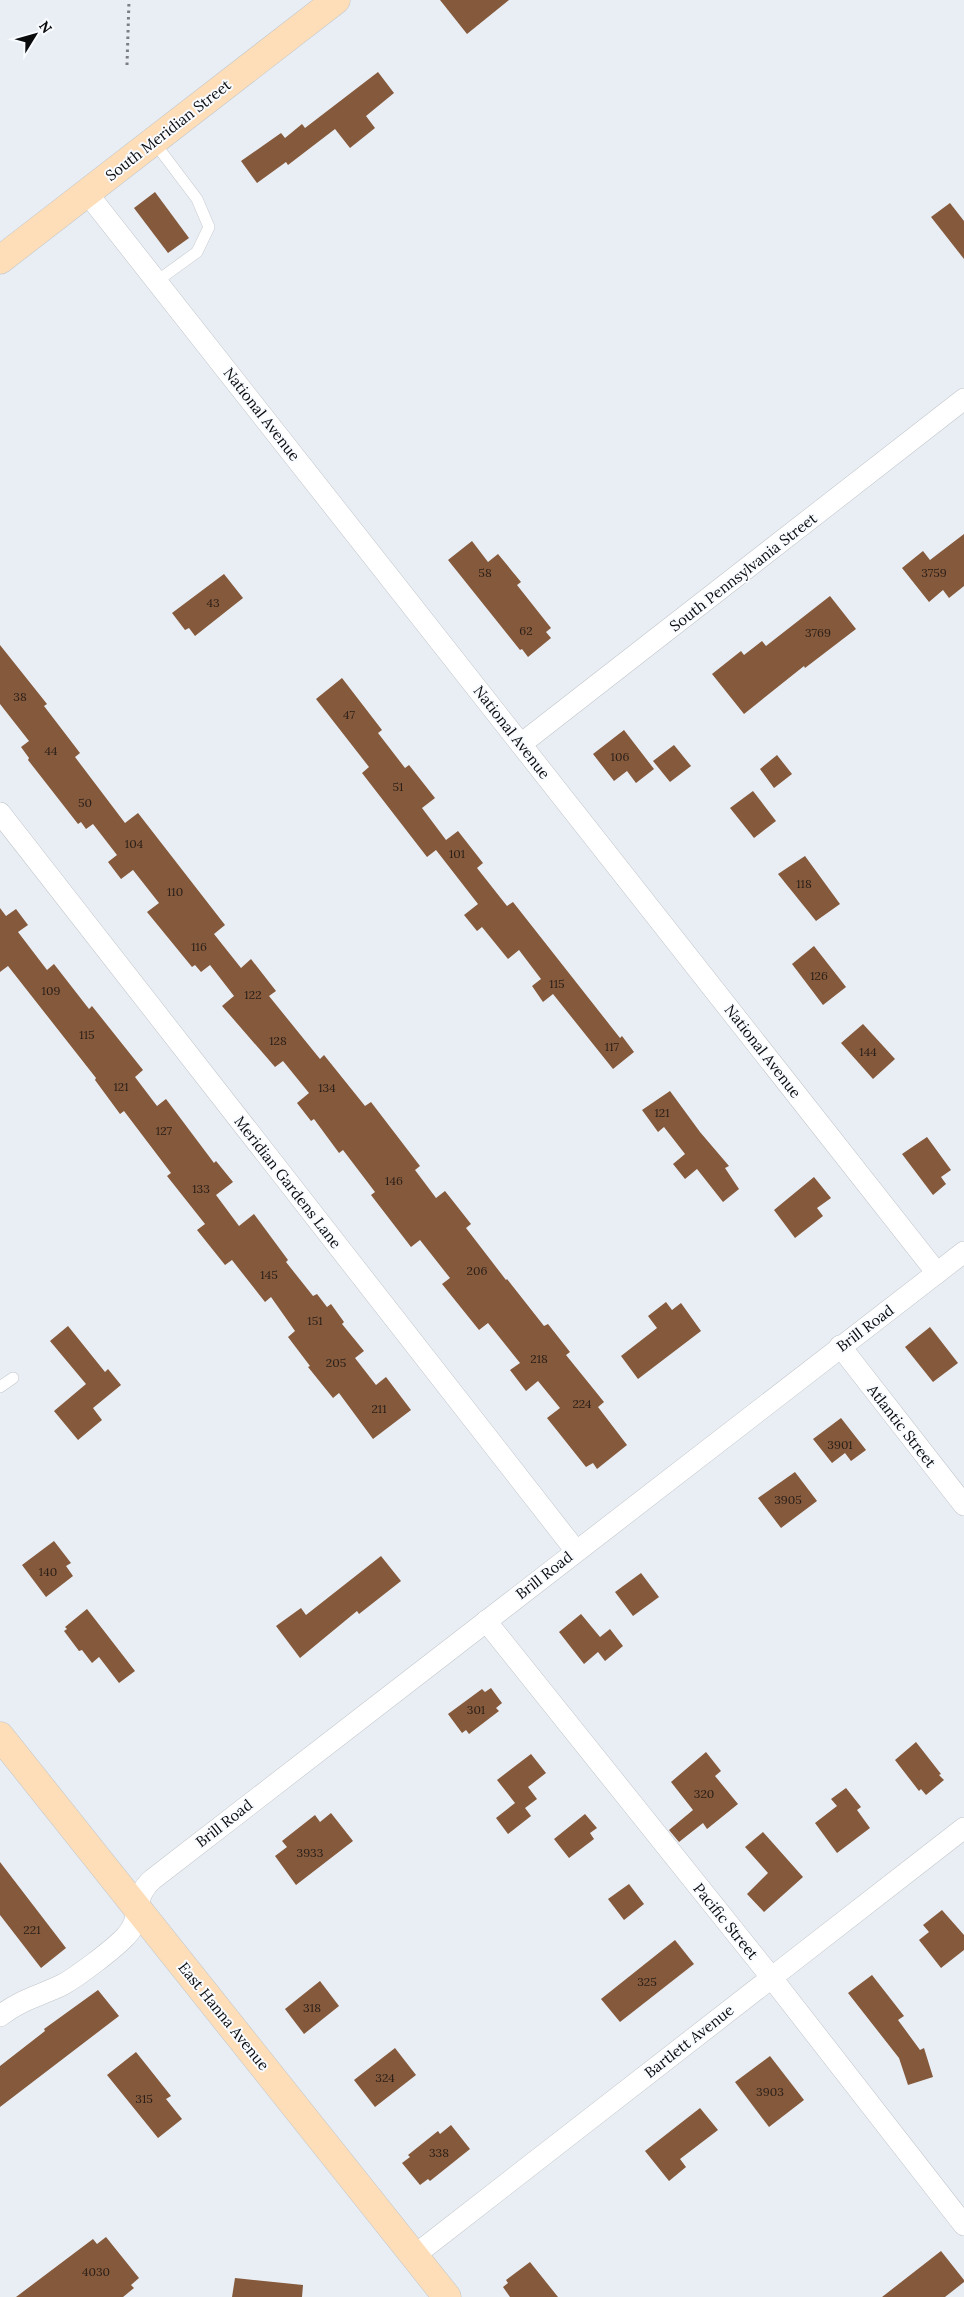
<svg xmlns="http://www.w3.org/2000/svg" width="964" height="2297" font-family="Lora,serif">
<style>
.building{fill:#85593b}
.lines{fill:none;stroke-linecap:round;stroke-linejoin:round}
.lane-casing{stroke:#c1c6cb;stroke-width:12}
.street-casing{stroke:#c1c6cb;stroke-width:22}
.secondary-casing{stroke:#c1c6cb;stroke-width:29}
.path{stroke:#7a7d81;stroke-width:3;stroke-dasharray:2.5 4;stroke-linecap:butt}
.lane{stroke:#fff;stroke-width:11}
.street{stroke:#fff;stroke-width:21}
.secondary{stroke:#fddeb8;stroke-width:28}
.labels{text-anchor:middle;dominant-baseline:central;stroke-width:4;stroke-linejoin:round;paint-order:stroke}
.number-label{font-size:12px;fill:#291e18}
.street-label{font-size:15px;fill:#0a0b0d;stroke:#f8fbff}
</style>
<rect width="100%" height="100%" fill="#e9eef4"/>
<g class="building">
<polygon points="440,0 509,0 467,34"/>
<polygon points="378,72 394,93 366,116 375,128 350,148 335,129 288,165 286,162 257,183 241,161 281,133 285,138 302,124 305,128"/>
<polygon points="155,192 189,238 168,253 134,208"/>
<polygon points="950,203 964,221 964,259 931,217"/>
<polygon points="964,534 964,586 949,598 943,590 929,602 902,568 923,551 930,560"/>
<polygon points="472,541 488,562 498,554 521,582 517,585 551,628 546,632 551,638 528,657 522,649 520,650 448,560"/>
<polygon points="224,574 243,598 195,636 189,628 185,630 172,613"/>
<polygon points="830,596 856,629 805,668 804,666 744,714 712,674 741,651 744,655 762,641 766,646"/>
<polygon points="0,645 47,704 44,706 80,753 75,757 125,823 138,813 225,925 214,934 241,968 251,959 276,991 269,996 320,1059 324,1055 365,1106 371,1102 420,1166 415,1170 436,1198 445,1191 471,1224 466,1228 506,1280 507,1279 544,1326 548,1324 570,1352 566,1355 604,1402 598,1407 627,1445 597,1469 593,1463 586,1467 547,1418 560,1408 538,1381 526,1391 510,1370 520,1363 488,1323 479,1330 442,1284 450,1278 420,1240 411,1247 371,1195 375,1192 343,1150 339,1153 314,1119 311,1121 297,1103 309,1093 283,1061 275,1067 222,1006 234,996 210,965 201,972 195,965 192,967 147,912 159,903 133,870 121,879 108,862 117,855 93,824 86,829 81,822 78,824 28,760 29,758 21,747 29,741 0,704"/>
<polygon points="342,678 382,730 378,733 405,768 409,765 435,798 422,808 446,840 458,831 483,863 477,868 507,906 513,902 620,1038 622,1036 634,1052 613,1069 553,994 543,1002 532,986 541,979 519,950 508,959 482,927 477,931 464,915 478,904 436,850 427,857 362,773 369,767 316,699"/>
<polygon points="624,730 654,769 636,783 627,771 614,781 593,754"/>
<polygon points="674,745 691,766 670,782 653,761"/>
<polygon points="777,755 792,774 774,788 760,769"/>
<polygon points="753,791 776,821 754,838 730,808"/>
<polygon points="805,856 840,904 816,921 778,874"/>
<polygon points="0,908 6,916 16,909 28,925 18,932 47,970 54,964 89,1009 92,1006 143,1070 135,1077 157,1106 166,1099 214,1163 216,1161 233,1182 216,1195 239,1226 254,1214 288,1260 286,1262 313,1296 317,1294 327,1307 331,1304 344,1322 342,1324 364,1351 355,1358 376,1385 386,1377 411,1410 373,1439 339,1393 333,1398 308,1367 310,1366 288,1337 295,1331 271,1297 265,1302 232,1260 225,1265 197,1230 205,1224 167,1176 171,1173 124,1111 120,1114 95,1080 96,1078 8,966 0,972"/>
<polygon points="814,946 846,987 823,1005 792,964"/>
<polygon points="863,1024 895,1059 873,1079 841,1043"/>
<polygon points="670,1091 700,1132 729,1166 725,1168 739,1189 723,1202 697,1169 685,1179 673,1164 685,1154 664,1127 658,1132 642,1110"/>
<polygon points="927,1137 951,1170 941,1177 946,1184 933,1195 902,1154"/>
<polygon points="814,1177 831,1198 817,1208 823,1216 795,1238 774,1210"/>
<polygon points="666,1302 672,1310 681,1303 701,1331 638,1379 621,1356 657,1328 648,1316"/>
<polygon points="68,1326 105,1372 108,1369 121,1385 93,1408 102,1420 78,1440 54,1411 86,1384 50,1341"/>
<polygon points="930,1327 958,1363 933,1382 905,1347"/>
<polygon points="841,1418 866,1450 851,1461 845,1453 832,1463 813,1439"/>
<polygon points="795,1472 817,1501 781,1528 758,1498"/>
<polygon points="54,1541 71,1563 66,1566 73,1576 46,1597 22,1565"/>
<polygon points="381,1556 401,1581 359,1614 357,1611 300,1658 276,1626 301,1608 306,1615"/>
<polygon points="641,1573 659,1597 633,1616 615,1592"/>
<polygon points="87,1609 135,1671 119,1683 99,1657 92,1663 82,1650 79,1651 64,1631 67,1629 65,1627"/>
<polygon points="581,1614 600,1637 610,1629 623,1646 605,1661 598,1652 584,1664 559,1632"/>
<polygon points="491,1688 502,1703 496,1708 499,1711 469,1734 466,1730 462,1733 448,1714 482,1689 485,1692"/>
<polygon points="916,1742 941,1774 939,1775 944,1780 926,1795 921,1789 919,1791 895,1760"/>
<polygon points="706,1752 721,1771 715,1776 738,1804 707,1829 703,1823 679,1842 669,1830 693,1810 671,1782"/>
<polygon points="531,1754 546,1773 528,1787 537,1799 525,1808 531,1816 508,1834 496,1818 515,1803 497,1780"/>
<polygon points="846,1788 861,1807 857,1810 870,1828 837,1853 815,1823 837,1806 831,1799"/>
<polygon points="331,1813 353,1841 296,1885 275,1856 287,1847 282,1841 315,1815 320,1822"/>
<polygon points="585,1814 597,1828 590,1833 594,1839 569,1858 554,1839"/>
<polygon points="763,1832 803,1877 764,1912 747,1894 768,1873 745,1847"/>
<polygon points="0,1862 66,1948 41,1968 0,1915"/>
<polygon points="629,1884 644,1904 624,1920 608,1899"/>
<polygon points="942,1910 964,1935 964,1950 941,1968 919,1940 929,1932 923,1925"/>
<polygon points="675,1940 694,1964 620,2022 601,1999"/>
<polygon points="872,1975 904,2016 898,2020 920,2050 924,2048 933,2077 908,2085 899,2058 848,1993"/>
<polygon points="320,1981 339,2006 304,2034 285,2009"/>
<polygon points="98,1990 119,2016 0,2107 0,2066 45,2031 44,2029"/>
<polygon points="395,2048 416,2075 375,2107 354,2080"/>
<polygon points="136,2052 171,2096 166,2099 182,2119 158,2138 107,2075"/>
<polygon points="770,2056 804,2100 769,2127 735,2082"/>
<polygon points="700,2108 718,2130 680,2159 686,2167 669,2181 645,2151"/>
<polygon points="451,2125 470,2149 430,2181 428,2179 420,2185 402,2163 410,2157 408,2155 438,2131 440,2134"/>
<polygon points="106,2237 139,2278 131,2285 134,2288 123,2297 16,2297 93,2239 97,2244"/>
<polygon points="941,2251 964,2280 964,2282 945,2297 882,2297"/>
<polygon points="530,2262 558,2297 510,2297 503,2287 508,2283 506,2280"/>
<polygon points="235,2278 303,2285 302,2297 232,2297"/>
</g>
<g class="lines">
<g class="lane-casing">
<g id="lane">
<polyline points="154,142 197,199 209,227 197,252 157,281"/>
<polyline points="0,1387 13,1378"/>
</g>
</g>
<g class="street-casing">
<g id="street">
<polyline points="87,193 937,1273"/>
<polyline points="521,744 964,399"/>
<polyline points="0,813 576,1551"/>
<polyline points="840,1346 964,1505"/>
<polyline points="486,1621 771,1977 964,2225"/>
<path d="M 0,2016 C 20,2000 39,1996 62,1985 C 77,1977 114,1949 126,1936 C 143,1919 131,1897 153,1879 L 964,1252"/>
<polyline points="415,2255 964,1828"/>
</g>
</g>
<g class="secondary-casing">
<g id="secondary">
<polyline points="0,260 336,0"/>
<polyline points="0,1736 447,2297"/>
</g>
</g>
<polyline class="path" points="127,65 129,0"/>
<use href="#lane" class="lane"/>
<use href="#street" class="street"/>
<use href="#secondary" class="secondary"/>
</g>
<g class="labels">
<g class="number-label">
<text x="485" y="572">58</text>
<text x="934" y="572">3759</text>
<text x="213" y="602">43</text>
<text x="526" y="630">62</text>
<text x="818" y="632">3769</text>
<text x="20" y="696">38</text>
<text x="349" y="714">47</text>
<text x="51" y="750">44</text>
<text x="620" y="756">106</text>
<text x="398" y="786">51</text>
<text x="85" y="802">50</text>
<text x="134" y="843">104</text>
<text x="457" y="853">101</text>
<text x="804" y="883">118</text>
<text x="175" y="891">110</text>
<text x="199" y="946">116</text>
<text x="819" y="975">126</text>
<text x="557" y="983">115</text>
<text x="51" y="990">109</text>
<text x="253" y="994">122</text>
<text x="87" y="1034">115</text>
<text x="278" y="1040">128</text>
<text x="612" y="1046">117</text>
<text x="868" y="1051">144</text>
<text x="121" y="1086">121</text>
<text x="327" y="1087">134</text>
<text x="662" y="1112">121</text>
<text x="164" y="1130">127</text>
<text x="394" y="1180">146</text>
<text x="201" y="1188">133</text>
<text x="477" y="1270">206</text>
<text x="269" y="1274">145</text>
<text x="315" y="1320">151</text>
<text x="539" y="1358">218</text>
<text x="336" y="1362">205</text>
<text x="582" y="1403">224</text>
<text x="379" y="1408">211</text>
<text x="840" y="1444">3901</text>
<text x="788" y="1499">3905</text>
<text x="48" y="1571">140</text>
<text x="476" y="1709">301</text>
<text x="704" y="1793">320</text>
<text x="310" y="1852">3933</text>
<text x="32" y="1929">221</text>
<text x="647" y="1981">325</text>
<text x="312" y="2007">318</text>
<text x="385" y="2077">324</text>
<text x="770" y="2091">3903</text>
<text x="144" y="2098">315</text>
<text x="439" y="2152">338</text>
<text x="96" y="2271">4030</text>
</g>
<g class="street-label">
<text transform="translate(168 130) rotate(-38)">South Meridian Street</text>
<text transform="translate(262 414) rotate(52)">National Avenue</text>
<text transform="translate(743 572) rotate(-38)">South Pennsylvania Street</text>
<text transform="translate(512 732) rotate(52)">National Avenue</text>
<text transform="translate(763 1051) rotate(52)">National Avenue</text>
<text transform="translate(288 1182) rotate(52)">Meridian Gardens Lane</text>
<text transform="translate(865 1328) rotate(-37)">Brill Road</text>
<text transform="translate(902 1426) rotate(52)">Atlantic Street</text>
<text transform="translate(544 1575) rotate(-38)">Brill Road</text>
<text transform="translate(224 1823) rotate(-38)">Brill Road</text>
<text transform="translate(726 1921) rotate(51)">Pacific Street</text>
<text transform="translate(224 2016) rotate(51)">East Hanna Avenue</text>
<text transform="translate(689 2041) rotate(-38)">Bartlett Avenue</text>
</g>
</g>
<g transform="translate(35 35) rotate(53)" stroke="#f8fbff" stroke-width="4" paint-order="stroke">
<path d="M0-4L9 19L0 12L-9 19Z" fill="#0a0b0d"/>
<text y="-8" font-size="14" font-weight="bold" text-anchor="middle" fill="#0a0b0d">N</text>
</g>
</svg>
